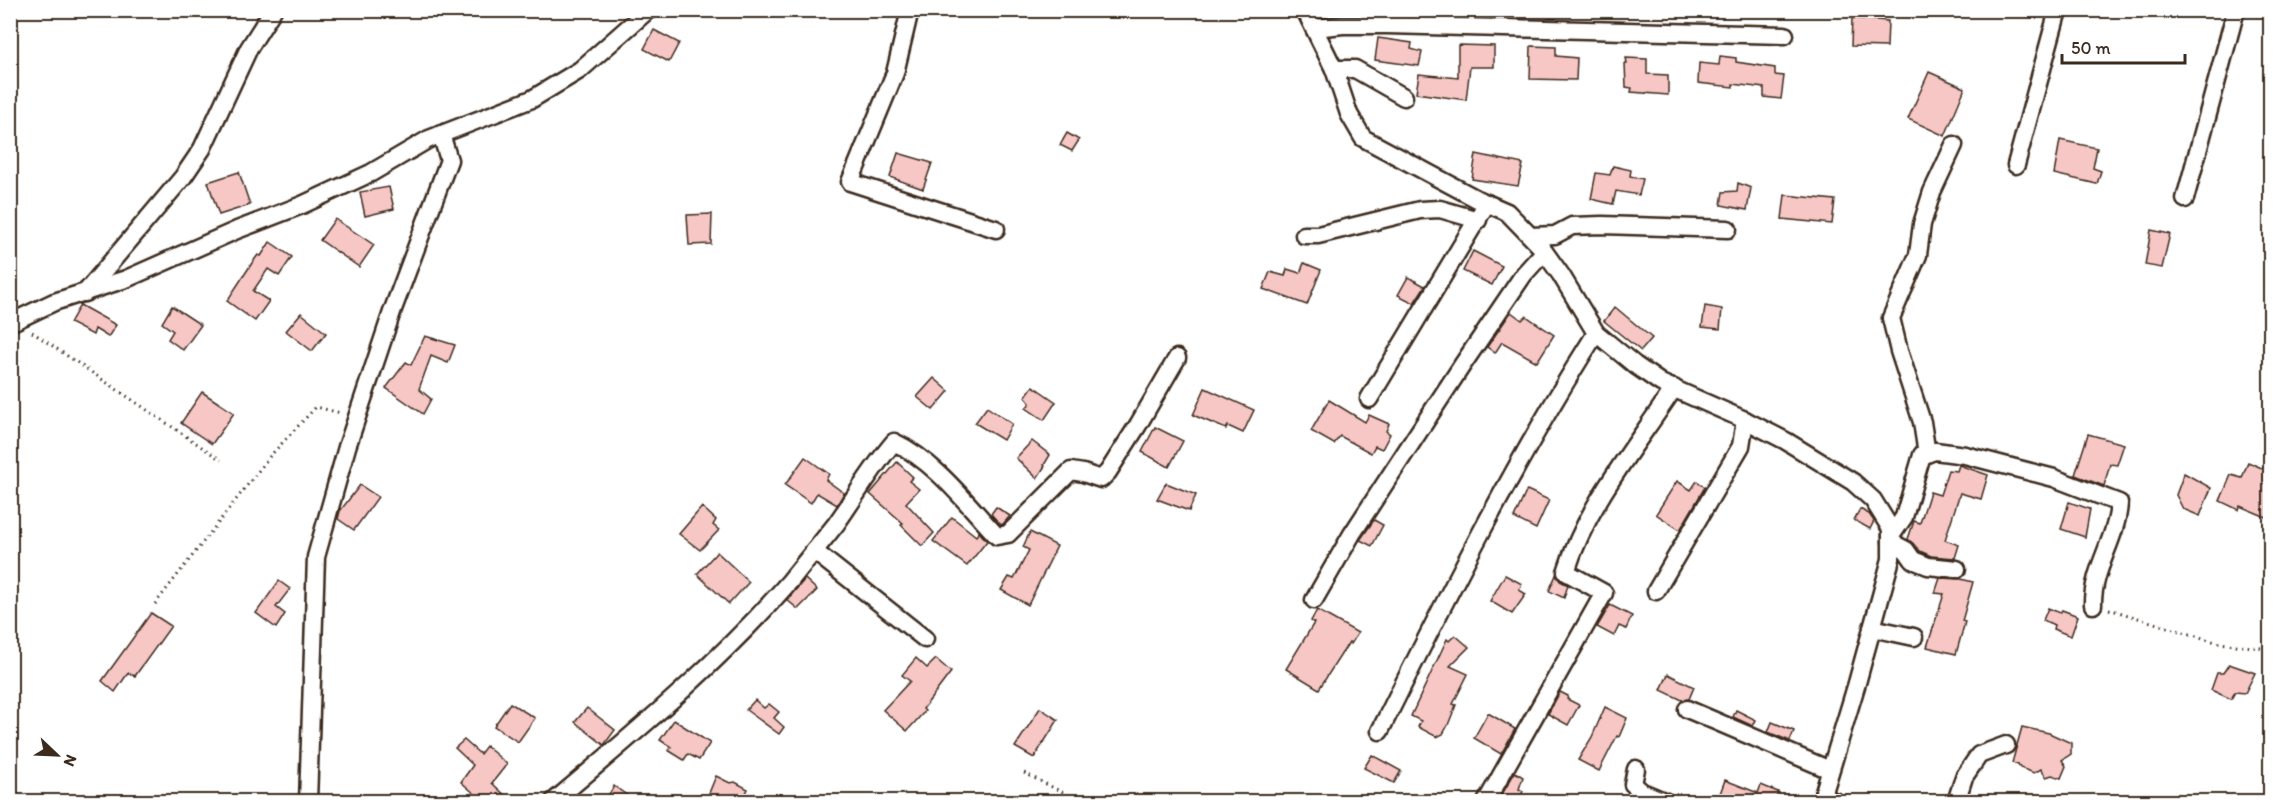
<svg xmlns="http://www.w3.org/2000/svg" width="2281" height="812" font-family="Itim,sans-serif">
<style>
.building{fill:#f7c7c5;stroke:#3b2a1e;stroke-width:1.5}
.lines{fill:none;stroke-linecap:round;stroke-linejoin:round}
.minor-casing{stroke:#3b2a1e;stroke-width:21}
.path{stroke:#3b2a1e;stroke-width:3;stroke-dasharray:1.5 4.5;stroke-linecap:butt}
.minor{stroke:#fff;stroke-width:16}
</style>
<rect width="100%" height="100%" fill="#fff"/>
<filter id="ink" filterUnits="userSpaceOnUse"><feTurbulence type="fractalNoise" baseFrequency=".0167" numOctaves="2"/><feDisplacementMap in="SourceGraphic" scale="12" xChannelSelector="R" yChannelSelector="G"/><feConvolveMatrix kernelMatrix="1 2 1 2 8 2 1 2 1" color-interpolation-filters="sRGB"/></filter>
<g filter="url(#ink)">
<g class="building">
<polygon points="1852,18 1888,21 1887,47 1851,46"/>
<polygon points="654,30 679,43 669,62 644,49"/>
<polygon points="1378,38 1412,43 1411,49 1422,52 1419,66 1375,60"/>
<polygon points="1458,45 1494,46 1494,67 1470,67 1466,100 1416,93 1419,74 1458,78"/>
<polygon points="1531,46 1556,47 1556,56 1577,58 1576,80 1530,79"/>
<polygon points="1720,56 1736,58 1736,62 1775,68 1775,75 1784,76 1781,99 1764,97 1764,88 1733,84 1733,87 1698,83 1699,63 1719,65"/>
<polygon points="1626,58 1647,59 1647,74 1668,75 1668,95 1631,92 1632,88 1626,87 1625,63 1627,63"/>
<polygon points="1929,72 1965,88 1945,136 1908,119"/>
<polygon points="1067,133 1079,140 1072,151 1060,145"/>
<polygon points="2060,140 2097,148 2093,168 2101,171 2097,184 2054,174"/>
<polygon points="898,153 932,163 923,189 890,177"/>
<polygon points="1476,154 1523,164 1518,186 1472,179"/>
<polygon points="1613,166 1631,170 1630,176 1643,179 1639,195 1616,191 1613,204 1591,199 1596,173 1610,175"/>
<polygon points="239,172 250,205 219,215 208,182"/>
<polygon points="1738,183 1751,188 1747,210 1721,205 1723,192 1737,191"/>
<polygon points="389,187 394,209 365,216 360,192"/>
<polygon points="1785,195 1835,200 1832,224 1782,219"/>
<polygon points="712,214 711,244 689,245 687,215"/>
<polygon points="335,219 374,245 359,267 320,240"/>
<polygon points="2151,230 2170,234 2162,268 2145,265"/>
<polygon points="270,242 292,257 279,276 268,269 253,291 269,301 255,321 227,301 252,263 258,255 261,256"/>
<polygon points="1473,251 1502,266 1492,285 1463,271"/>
<polygon points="1304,263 1321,270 1307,305 1263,289 1270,272 1285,276 1287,269 1300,273"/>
<polygon points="1408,277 1425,286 1414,303 1398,295"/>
<polygon points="80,305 116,325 108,337 95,329 93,335 70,323"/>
<polygon points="172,306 201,325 183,350 168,339 173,331 162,323"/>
<polygon points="1705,306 1722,309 1720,329 1702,327"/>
<polygon points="1615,307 1652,338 1641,351 1604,321"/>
<polygon points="1511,312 1522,320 1526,316 1554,335 1537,362 1502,342 1495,353 1487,347"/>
<polygon points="301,313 326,333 312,351 286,331"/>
<polygon points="425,336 455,345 448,363 431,356 419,389 431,399 423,414 386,388 406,362 411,365"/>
<polygon points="934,378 949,391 933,410 917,397"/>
<polygon points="1033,386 1056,402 1044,420 1026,408 1030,403 1025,397"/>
<polygon points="1205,388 1254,410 1243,433 1228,426 1226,429 1193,415"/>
<polygon points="202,392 234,413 212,444 181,423"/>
<polygon points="1329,400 1365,422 1369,415 1389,424 1386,431 1390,434 1382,449 1375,446 1371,453 1340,436 1334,444 1311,431"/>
<polygon points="987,407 1012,424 1003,440 975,423"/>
<polygon points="1155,427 1183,441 1169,467 1142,452"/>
<polygon points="2088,434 2124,444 2117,465 2110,464 2104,486 2075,475"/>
<polygon points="1032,441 1050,455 1044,465 1045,466 1037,478 1016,458"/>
<polygon points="805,457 829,474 826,480 844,493 837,505 817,493 811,503 785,485"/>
<polygon points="897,462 913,477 909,481 919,489 906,503 934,533 922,546 901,525 903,523 870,494"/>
<polygon points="2248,462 2271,472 2271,519 2240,506 2239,510 2220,501 2231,475 2242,478"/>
<polygon points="1959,465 1988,475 1981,499 1960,493 1945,540 1959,545 1955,558 1931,556 1920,551 1908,539 1914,521 1920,523 1930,492 1940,495 1948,470 1957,471"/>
<polygon points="2184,473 2211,488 2200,516 2183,509 2176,495"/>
<polygon points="1677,481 1691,490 1697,481 1705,487 1680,530 1656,514"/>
<polygon points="1166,483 1196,495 1189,511 1157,499"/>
<polygon points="360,485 378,497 354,530 338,519 340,511"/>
<polygon points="1527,490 1549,500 1536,529 1514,518"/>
<polygon points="2069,502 2090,509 2085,537 2061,529"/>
<polygon points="702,507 716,520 713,525 719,530 700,550 679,534"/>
<polygon points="996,507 1010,516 1003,524 1001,525 991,514"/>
<polygon points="1860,509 1869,514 1874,521 1870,529 1854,520"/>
<polygon points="952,517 976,536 979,532 987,541 967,566 933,541"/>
<polygon points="1374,520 1383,525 1372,546 1360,540"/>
<polygon points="1030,532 1057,546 1028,605 1001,590 1009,577 1014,579 1029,550 1023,547"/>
<polygon points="717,552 749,582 729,604 697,574"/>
<polygon points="1505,575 1522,584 1519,590 1526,594 1512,614 1490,601"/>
<polygon points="1556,575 1560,581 1568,585 1564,598 1549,591"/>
<polygon points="1940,578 1961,579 1973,582 1962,621 1965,622 1956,654 1927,647 1944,594 1935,593"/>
<polygon points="805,579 817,590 798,609 787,600"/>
<polygon points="279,581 290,589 276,607 285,614 276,628 256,613"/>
<polygon points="1610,605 1632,616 1626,629 1619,626 1614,636 1597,627"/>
<polygon points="2048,608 2060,613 2062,610 2078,616 2071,636 2053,629 2054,625 2043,620"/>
<polygon points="1317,610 1358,633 1351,644 1349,642 1319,689 1286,669 1314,623 1311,621"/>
<polygon points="151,613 171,626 135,676 128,673 115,692 102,681"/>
<polygon points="1455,635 1469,647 1450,666 1468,674 1453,704 1456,705 1448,725 1443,734 1437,737 1418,727 1421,721 1411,716 1447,639 1449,641"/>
<polygon points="916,658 927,668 936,659 951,672 923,709 925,711 907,731 883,710 910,681 902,675"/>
<polygon points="2229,664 2255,673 2245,693 2235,692 2231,699 2211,690 2217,673 2223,673"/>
<polygon points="1668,674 1694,687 1689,699 1682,700 1661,690"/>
<polygon points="1560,692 1568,696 1567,699 1579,705 1568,725 1548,714"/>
<polygon points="755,700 764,708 769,704 779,712 774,718 784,727 779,734 746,710"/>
<polygon points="510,703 535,718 518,742 494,726"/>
<polygon points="1605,707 1627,718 1619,737 1617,736 1599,771 1578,760 1592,737"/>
<polygon points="587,708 615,730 604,745 575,722"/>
<polygon points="1040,708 1058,720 1034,758 1015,747"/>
<polygon points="1736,710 1756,720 1753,726 1733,717"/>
<polygon points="1488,713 1515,729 1501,754 1474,738"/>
<polygon points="674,720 710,743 699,760 688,754 684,760 668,750 671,747 660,740"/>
<polygon points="1772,722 1794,731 1790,741 1768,732"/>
<polygon points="2022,727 2049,733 2071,743 2071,754 2062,760 2066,766 2061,778 2052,775 2046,777 2041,769 2034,773 2020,768 2018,765 2012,763"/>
<polygon points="464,740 480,754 486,746 507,764 492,783 511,801 483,801 461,782 473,765 455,748"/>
<polygon points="1372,755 1401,771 1394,783 1364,768"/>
<polygon points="1515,772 1523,777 1519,789 1523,791 1519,801 1498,801"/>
<polygon points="716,776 730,783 735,782 748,789 742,801 735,799 734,801 713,801 707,798"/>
<polygon points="1725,780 1758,793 1761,785 1778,792 1776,800 1778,801 1725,801 1718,799"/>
<polygon points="614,786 635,801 605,801"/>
</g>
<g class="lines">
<g class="minor-casing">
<g id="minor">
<polyline points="910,10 895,73 850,182 996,229"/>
<polyline points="1305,10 1334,69 1349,114 1363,138 1477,199 1507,212 1541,247 1561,275 1596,333 1635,365 1661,383 1745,420 1786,441 1853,482 1873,500 1891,529 1891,559 1857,683 1821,802"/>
<polyline points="1314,28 1343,25 1387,25 1785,35"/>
<polyline points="1334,69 1355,69 1404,97"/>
<polyline points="2016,165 2058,10"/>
<polyline points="2185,199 2236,10"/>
<polyline points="1304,235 1318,235 1420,210 1440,209 1478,220"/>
<polyline points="1531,236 1555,235 1572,226 1602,225 1728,229"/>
<polyline points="85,293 183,177 202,149 249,48 273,10"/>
<polyline points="10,323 54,302 126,279 237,230 302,205 371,173 429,139 532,99 580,70 648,10"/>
<polyline points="1369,399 1487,203"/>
<polyline points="1927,454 1922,422 1899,351 1891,318 1918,255 1922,224 1932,192 1954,145"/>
<path d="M 1891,536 L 1904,517 L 1922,455 L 1935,451 L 1965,455 L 2054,478 L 2119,503 C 2117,539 2092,569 2093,605"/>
<polyline points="1891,542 1906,550 1913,560 1928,566 1957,569"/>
<polyline points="814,551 925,639"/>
<polyline points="1656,591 1741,446 1745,420"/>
<polyline points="1314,600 1352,534 1463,364 1524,274 1544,252"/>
<polyline points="1872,628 1914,637"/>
<polyline points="1687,709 1830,770"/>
<path d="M 1380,731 C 1447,596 1515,461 1596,333"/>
<polyline points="1636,769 1633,784 1642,792 1666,802"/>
<polyline points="1822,797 1836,802"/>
<polyline points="308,802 316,557 347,447 392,312 449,160 441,134"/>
<path d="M 553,802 C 636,732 719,663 790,581 C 805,562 821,543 836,524 C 856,496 871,469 894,442 C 936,462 966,503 997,536 L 1008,534 L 1071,471 L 1083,473 L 1101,479 L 1108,472 L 1138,425 L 1177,358"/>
<path d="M 1486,802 L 1604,593 L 1566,572 C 1587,504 1636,446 1674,388"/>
<polyline points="1956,802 1964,777 1979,755 2006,745"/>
</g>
</g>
<g class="path">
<polyline points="32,332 221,460"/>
<polyline points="155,604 270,456 316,407 341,413"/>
<polyline points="2109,609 2219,643 2270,649"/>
<polyline points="1024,773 1082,802"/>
</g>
<use href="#minor" class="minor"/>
</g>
</g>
<rect width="2281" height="812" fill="none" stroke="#fff" stroke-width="36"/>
<rect x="18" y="18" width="2245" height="776" fill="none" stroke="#3b2a1e" stroke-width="2" filter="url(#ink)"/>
<g transform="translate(57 755) rotate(113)" stroke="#ffffff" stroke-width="4.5" paint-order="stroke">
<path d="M0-4.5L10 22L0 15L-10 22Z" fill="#3b2a1e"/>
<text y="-9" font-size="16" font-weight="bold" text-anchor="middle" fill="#3b2a1e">N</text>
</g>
<path d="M2062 54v9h123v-9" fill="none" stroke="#3b2a1e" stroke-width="3"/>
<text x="2071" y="54" font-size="18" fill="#3b2a1e" stroke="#ffffff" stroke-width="4.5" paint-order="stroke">50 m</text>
</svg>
